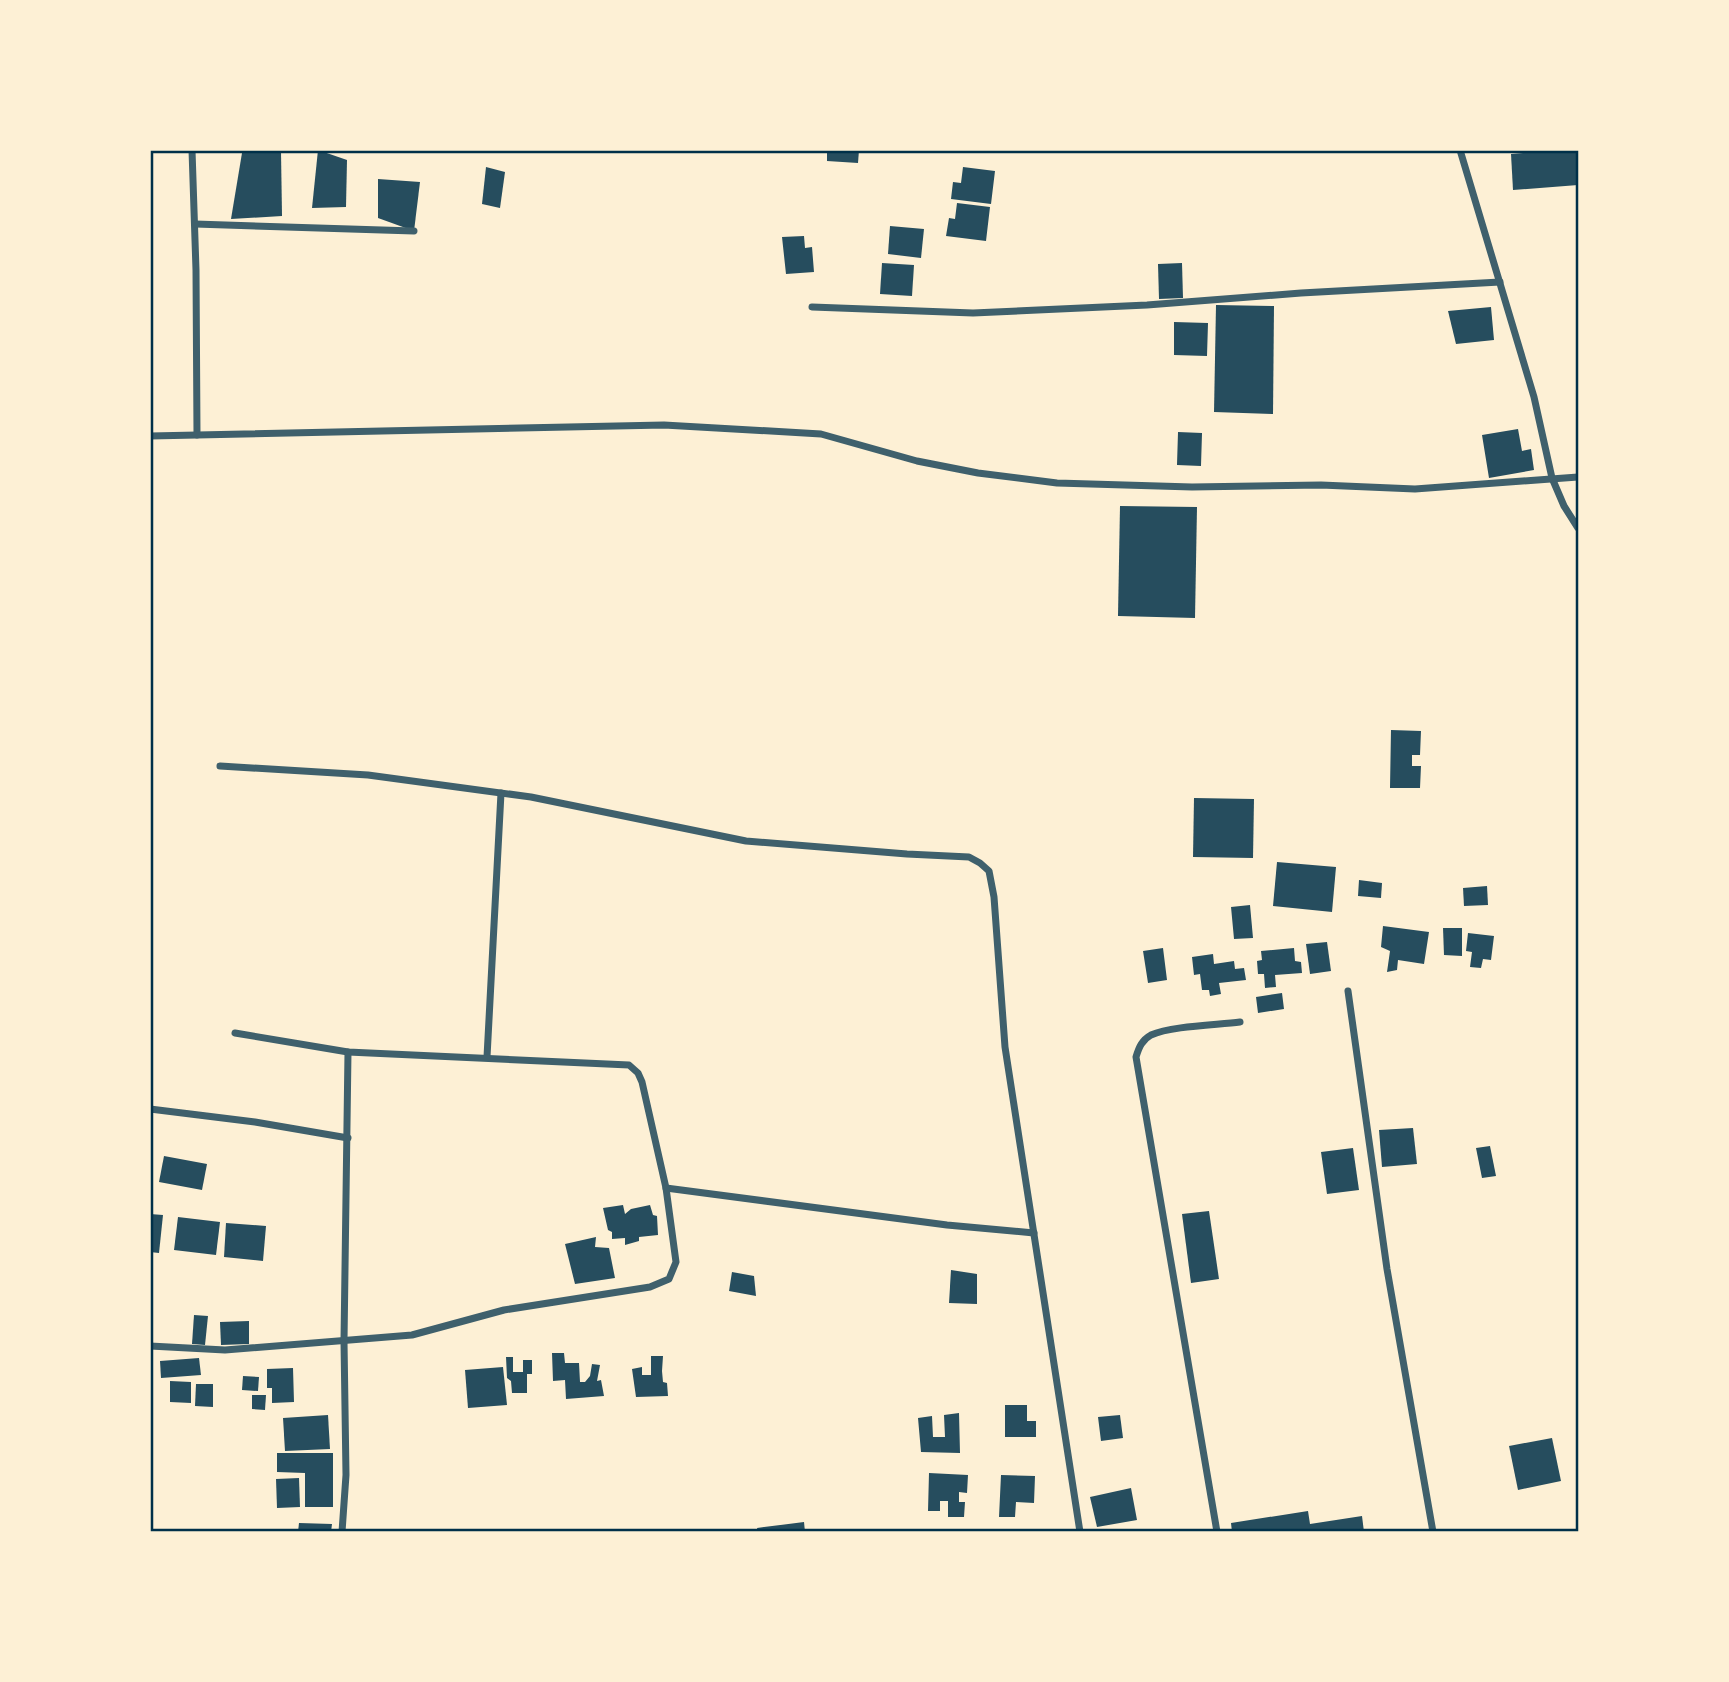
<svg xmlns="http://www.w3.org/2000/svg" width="1729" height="1682" font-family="'Roboto Serif',serif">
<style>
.building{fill:#264d5e}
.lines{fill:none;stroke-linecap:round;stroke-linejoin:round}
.minor{stroke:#3f606c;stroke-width:7}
.neatline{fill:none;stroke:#003049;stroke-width:2.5}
</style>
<rect width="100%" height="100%" fill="#fdf0d5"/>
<g class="building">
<polygon points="318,150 347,160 346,207 312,208"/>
<polygon points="827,150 859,150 858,163 827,161"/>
<polygon points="1555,150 1578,150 1578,185 1513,190 1511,154"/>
<polygon points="281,152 282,216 231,219 242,153"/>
<polygon points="486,167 505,172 500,208 482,204"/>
<polygon points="963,167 995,171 991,204 951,199 953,182 961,183"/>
<polygon points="378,179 420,182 414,231 378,218"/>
<polygon points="957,203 990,207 986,241 946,236 949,218 955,219"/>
<polygon points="890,226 924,229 921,258 888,254"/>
<polygon points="804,236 805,248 812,247 814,272 786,274 782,237"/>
<polygon points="882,263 914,265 912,296 880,294"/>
<polygon points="1182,263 1183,298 1159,299 1158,264"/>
<polygon points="1216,305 1274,306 1273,414 1214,412"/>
<polygon points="1491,307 1494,340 1456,344 1448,311"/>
<polygon points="1174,322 1208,323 1207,356 1174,355"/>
<polygon points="1518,429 1522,451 1531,449 1534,470 1489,478 1482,435"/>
<polygon points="1178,432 1202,433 1201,466 1177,465"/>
<polygon points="1120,506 1197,507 1195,618 1118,616"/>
<polygon points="1391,730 1421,731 1420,755 1412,755 1412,766 1421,766 1420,788 1390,788"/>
<polygon points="1194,798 1254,799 1253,858 1193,857"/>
<polygon points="1277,862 1336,867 1332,912 1273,906"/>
<polygon points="1359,880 1382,883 1381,898 1358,896"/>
<polygon points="1487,886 1488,905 1464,906 1463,888"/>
<polygon points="1250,905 1253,938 1234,939 1231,907"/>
<polygon points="1383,926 1429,932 1424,964 1398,960 1397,970 1387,972 1390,951 1381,947"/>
<polygon points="1443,928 1462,928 1462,956 1444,955"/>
<polygon points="1468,933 1494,936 1491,960 1483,959 1481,968 1470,967 1472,952 1466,951"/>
<polygon points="1327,942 1331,971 1310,974 1306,944"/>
<polygon points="1163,948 1167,980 1148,983 1143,951"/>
<polygon points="1294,948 1295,961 1301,962 1302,973 1275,975 1276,987 1265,988 1264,974 1258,974 1257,961 1262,960 1261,951"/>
<polygon points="1213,954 1214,964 1234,961 1235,969 1244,968 1246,980 1219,983 1221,994 1210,996 1209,990 1202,990 1200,974 1194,975 1192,957"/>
<polygon points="1282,993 1284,1009 1258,1013 1256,997"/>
<polygon points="1413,1128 1417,1164 1382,1167 1379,1130"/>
<polygon points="1490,1146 1496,1176 1482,1178 1476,1148"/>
<polygon points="1353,1148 1359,1190 1327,1194 1321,1152"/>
<polygon points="164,1156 207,1164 202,1190 159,1182"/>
<polygon points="623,1205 625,1214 631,1209 650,1205 653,1215 657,1216 658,1235 639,1237 639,1241 625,1245 625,1238 612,1239 612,1232 608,1230 603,1208"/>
<polygon points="1209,1211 1219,1279 1191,1283 1182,1214"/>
<polygon points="150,1214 163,1215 159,1253 150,1252"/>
<polygon points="178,1217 220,1222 216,1255 174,1250"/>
<polygon points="226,1223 266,1226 263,1261 224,1257"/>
<polygon points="596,1237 595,1247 609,1248 615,1278 575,1284 565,1244"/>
<polygon points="951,1270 977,1274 977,1304 949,1303"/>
<polygon points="732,1272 754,1276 756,1296 729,1291"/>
<polygon points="194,1315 208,1316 205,1345 192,1344"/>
<polygon points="249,1321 249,1344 221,1345 220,1322"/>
<polygon points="552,1353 564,1353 565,1363 579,1363 580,1382 585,1382 590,1376 592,1364 600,1365 597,1381 601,1380 604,1396 566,1399 565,1380 553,1381"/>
<polygon points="651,1356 663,1356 662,1371 663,1382 667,1383 668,1396 636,1397 632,1369 642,1367 642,1375 651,1375"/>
<polygon points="506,1357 513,1357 513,1372 523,1372 523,1360 532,1360 532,1374 527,1374 527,1393 512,1393 511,1381 507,1378"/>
<polygon points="199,1358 201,1375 161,1378 160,1361"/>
<polygon points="503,1367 507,1405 468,1408 465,1370"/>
<polygon points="293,1368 294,1402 272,1403 272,1388 267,1388 267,1369"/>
<polygon points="243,1376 259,1377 258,1391 242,1390"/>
<polygon points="170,1381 191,1382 191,1403 170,1402"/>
<polygon points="196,1384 213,1384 213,1407 195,1406"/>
<polygon points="252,1395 266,1395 265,1410 252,1409"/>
<polygon points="1005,1405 1027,1405 1027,1421 1036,1421 1036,1437 1005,1437"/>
<polygon points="959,1413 960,1453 921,1452 918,1418 932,1416 933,1437 945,1437 944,1415"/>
<polygon points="328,1415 330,1449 285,1451 283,1418"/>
<polygon points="1120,1415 1123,1438 1101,1441 1098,1417"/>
<polygon points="1552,1438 1561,1481 1518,1490 1509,1446"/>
<polygon points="277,1453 333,1453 333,1507 305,1507 305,1473 277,1472"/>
<polygon points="929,1473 968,1475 967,1493 959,1492 959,1502 965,1502 964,1517 948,1517 948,1501 940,1501 940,1511 928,1511"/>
<polygon points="1001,1475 1035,1476 1034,1503 1016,1502 1015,1517 999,1517"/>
<polygon points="299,1478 300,1507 277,1508 276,1479"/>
<polygon points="1131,1488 1137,1520 1097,1527 1090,1497"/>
<polygon points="1308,1511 1310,1524 1362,1516 1364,1532 1232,1532 1231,1523"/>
<polygon points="804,1522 805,1532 758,1532 757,1528"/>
<polygon points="299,1523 332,1524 331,1532 298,1532"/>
</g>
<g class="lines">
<g class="minor">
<polyline points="192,150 196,270 197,435"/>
<polyline points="1460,150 1534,397 1552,478 1564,506 1578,528"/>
<polyline points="195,224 414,231"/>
<polyline points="812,307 973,313 1147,305 1301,293 1500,282"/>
<polyline points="150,436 664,425 821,434 917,461 978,473 1057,483 1192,487 1321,485 1415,489 1578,477"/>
<polyline points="220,766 368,775 531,797 746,841 907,854 969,857 980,863 989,871 994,897 1005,1047 1080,1532"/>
<polyline points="1348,991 1387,1269 1433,1532"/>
<polyline points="487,1057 501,793"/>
<polyline points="150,1109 255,1122 348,1138"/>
<polyline points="666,1188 947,1225 1034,1233"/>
<polyline points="150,1346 225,1350 412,1335 504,1310 650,1287 669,1279 676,1262 666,1188 642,1082 638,1073 629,1065 348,1052 235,1033"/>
<polyline points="342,1532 346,1475 344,1341 348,1052"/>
<path d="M 1217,1532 L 1136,1057 C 1139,1047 1142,1040 1151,1035 C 1171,1026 1216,1025 1240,1022"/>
</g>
</g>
<rect width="1729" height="1682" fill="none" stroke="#fdf0d5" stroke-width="304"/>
<rect x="152" y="152" width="1425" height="1378" class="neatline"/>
</svg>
